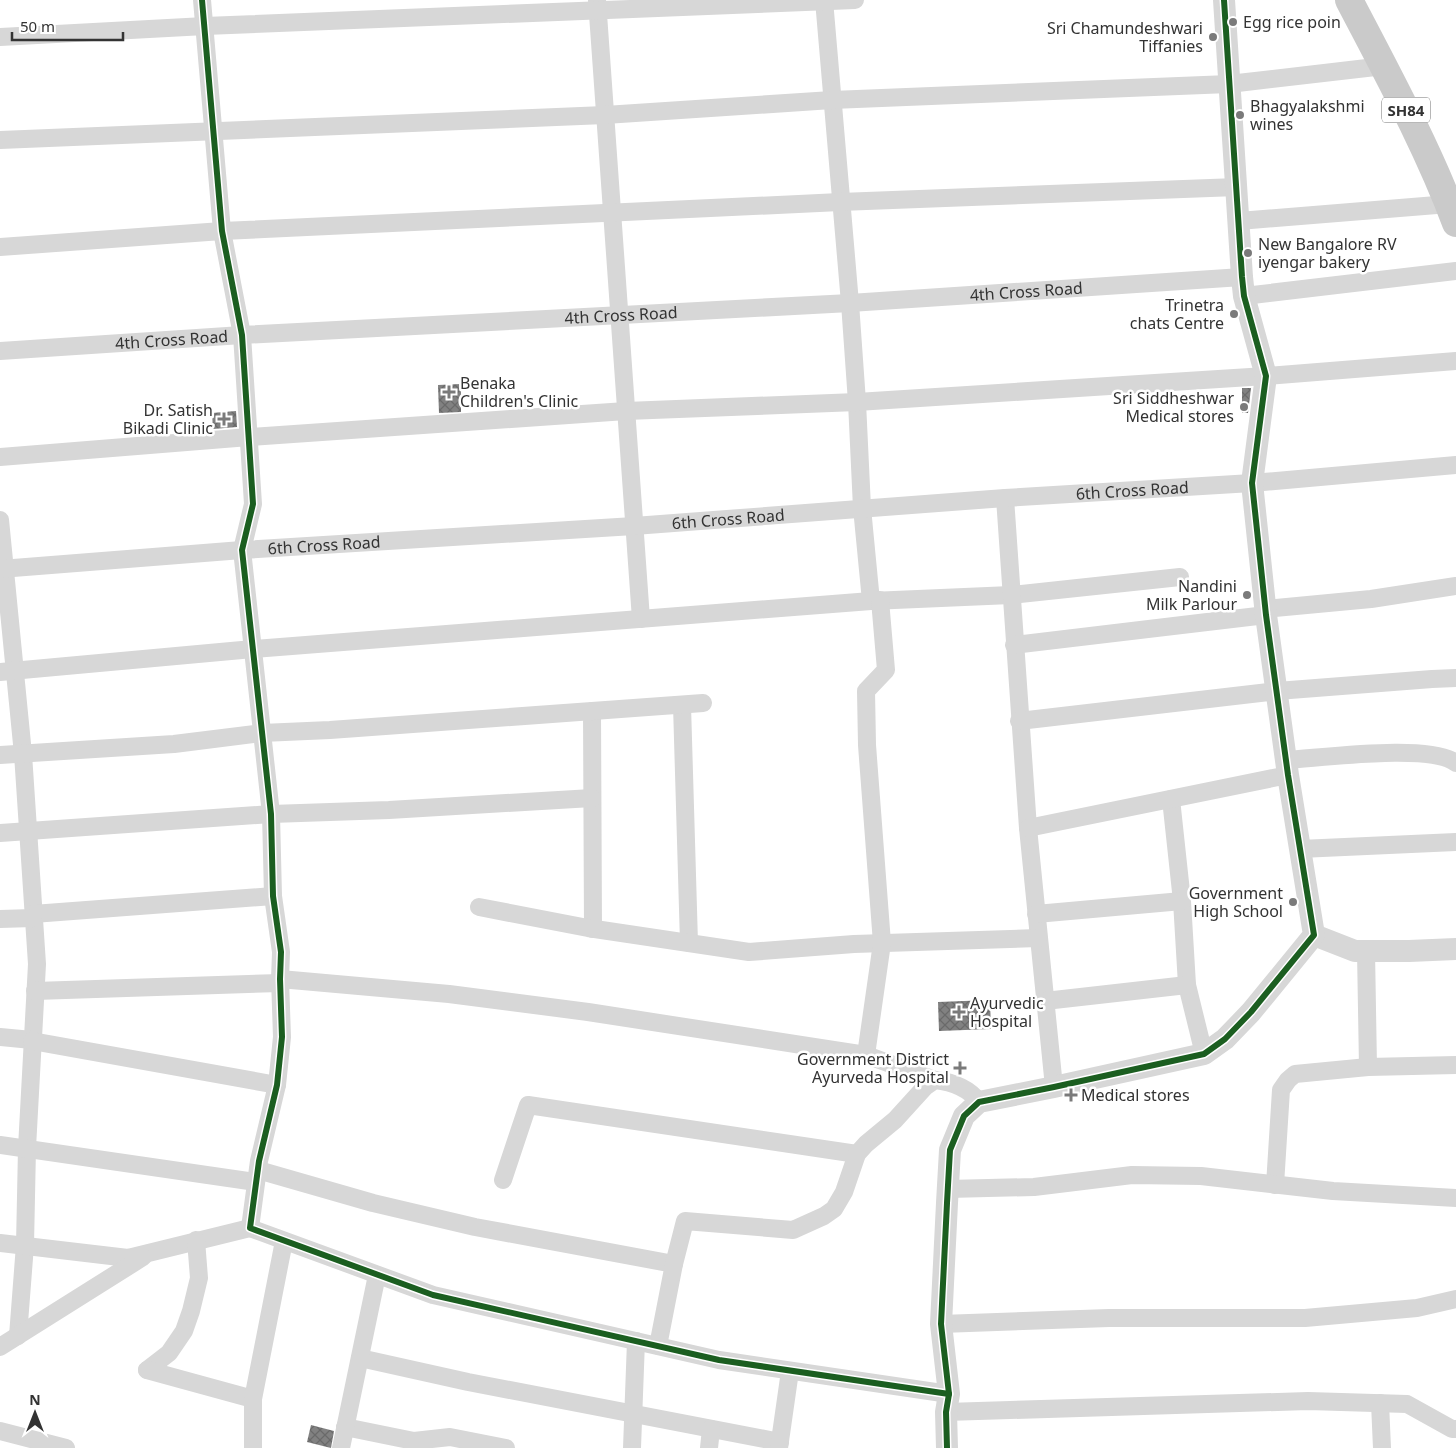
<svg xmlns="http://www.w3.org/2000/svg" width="1456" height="1448" font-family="'Noto Sans',sans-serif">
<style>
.building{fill:url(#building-cross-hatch)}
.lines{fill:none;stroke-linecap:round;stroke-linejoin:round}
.minor{stroke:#d7d7d7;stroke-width:18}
.tertiary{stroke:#d7d7d7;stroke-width:22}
.primary{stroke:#cacaca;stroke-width:28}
.cycleway-casing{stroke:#fff;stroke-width:9}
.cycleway{stroke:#1b5e20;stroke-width:6}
.poi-dot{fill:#7a7a7a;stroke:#fff;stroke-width:2}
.labels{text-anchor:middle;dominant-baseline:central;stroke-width:5;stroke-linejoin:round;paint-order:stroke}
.shield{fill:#fff;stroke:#707070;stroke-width:1}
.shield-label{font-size:15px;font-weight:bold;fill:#333}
.poi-label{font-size:16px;fill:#333;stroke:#fff;text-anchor:end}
.street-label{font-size:16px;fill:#333;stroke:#fff}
</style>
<defs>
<pattern id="building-cross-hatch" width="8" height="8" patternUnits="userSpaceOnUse" patternTransform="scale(1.25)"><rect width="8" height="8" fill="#818181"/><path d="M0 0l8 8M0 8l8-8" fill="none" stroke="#6a6a6a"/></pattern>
</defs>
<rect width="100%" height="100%" fill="#fff"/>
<g class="building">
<polygon points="461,384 461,412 439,413 438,385"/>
<polygon points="1242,388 1251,388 1248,413 1242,413"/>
<polygon points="236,411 237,427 213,429 212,413"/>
<polygon points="990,1000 991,1029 939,1031 938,1002"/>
<polygon points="311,1425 334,1431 331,1448 307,1442"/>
</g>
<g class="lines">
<g class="minor">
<polyline points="202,0 222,231 242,335 253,504 242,550 271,814 273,896 281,952 280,979 282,1037 277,1085 259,1161 250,1228 433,1295 719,1360 949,1394"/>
<polyline points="597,0 641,619"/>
<polyline points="824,0 850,303 857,402 862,508 871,601 1011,595 1180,577"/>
<polyline points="0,37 205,26 855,0"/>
<polyline points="0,140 605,115 832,100 1229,84 1384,66"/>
<polyline points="1239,221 1449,204"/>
<polyline points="0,247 222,231 840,202 1237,187"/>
<polyline points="1244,296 1456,271"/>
<path id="s1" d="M 0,351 L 242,335 L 850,303 L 1242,277"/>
<polyline points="0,457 249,437 626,411 857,402 1266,376 1456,361"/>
<polyline points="1005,498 1028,828 1054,1087"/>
<polyline points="0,520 23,754 37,964 27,1148 25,1245 18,1336"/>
<path id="s2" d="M 0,569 L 242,550 L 634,526 L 1005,498 L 1252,483 L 1456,465"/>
<polyline points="1265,609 1371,599 1456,586"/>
<polyline points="1014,645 1266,615"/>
<polyline points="0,672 253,649 871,601"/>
<polyline points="682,705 689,943"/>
<polyline points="592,711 593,929"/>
<polyline points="1019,721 1277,691 1432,679 1456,678"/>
<polyline points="0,755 174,744 262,733 330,730 703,703"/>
<path d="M 1286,760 C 1322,758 1431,743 1456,763"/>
<polyline points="1171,799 1182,901 1187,985 1204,1054"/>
<polyline points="1028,828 1288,775"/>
<polyline points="0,833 271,814 389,810 592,798"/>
<polyline points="1300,849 1456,842"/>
<polyline points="479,907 588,928 749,952 854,944 1038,938"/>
<polyline points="33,914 273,896"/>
<polyline points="1036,914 1182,901"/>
<polyline points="0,919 33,918"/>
<polyline points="1366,951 1368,1067"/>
<polyline points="280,979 449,994 588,1012 866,1055 935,1080"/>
<polyline points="35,991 280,983"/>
<polyline points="1045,1001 1187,985"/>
<polyline points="0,1037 32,1040"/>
<polyline points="32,1041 277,1085"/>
<polyline points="866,1055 882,943 867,745 866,691 886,670 880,600"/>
<polyline points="0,1145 256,1182"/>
<polyline points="258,1170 373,1203 475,1227 674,1264"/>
<polyline points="503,1180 528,1105 857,1154"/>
<polyline points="1275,1185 1281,1090 1288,1080 1295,1074 1368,1067 1456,1065"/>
<polyline points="948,1189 1034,1187 1132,1175 1201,1176 1333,1191 1456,1198"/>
<polyline points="0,1243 128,1258 250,1228"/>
<polyline points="941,1324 1109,1318 1305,1318 1417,1308 1456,1299"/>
<path d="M 658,1346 L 674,1264 L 685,1221 L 793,1230 L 824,1216 L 834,1209 L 844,1192 L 857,1154 L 866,1144 L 895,1120 L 925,1087 L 935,1080 C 952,1082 968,1087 979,1102"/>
<polyline points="0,1347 143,1257"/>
<polyline points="360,1358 468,1382 780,1442"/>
<polyline points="147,1370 169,1353 184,1331 191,1311 199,1278 196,1240"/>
<polyline points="147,1370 253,1399"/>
<polyline points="1380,1403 1382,1448"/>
<polyline points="946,1412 1308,1401 1407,1404 1452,1429 1456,1429"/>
<polyline points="345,1427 414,1441 450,1437 506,1448"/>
<polyline points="0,1431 66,1448"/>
<polyline points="253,1448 253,1399 284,1241"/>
<polyline points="341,1448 377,1275"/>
<polyline points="632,1448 636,1341"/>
<polyline points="709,1448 711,1429"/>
<polyline points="779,1448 790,1371"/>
</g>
<g class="tertiary">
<polyline points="1314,935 1355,951 1409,951 1456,949"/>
<polyline points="947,1448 946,1412 949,1394 941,1324 947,1203 950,1150 964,1116 979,1102 1054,1087 1204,1054 1225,1039 1251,1012 1314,935 1288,775 1266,615 1252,483 1266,376 1244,296 1242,277 1224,0"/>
</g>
<path class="primary" d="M 1349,0 C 1387,73 1427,146 1456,223"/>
<g class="cycleway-casing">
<g id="cycleway">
<polyline points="202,0 222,231 242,335 253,504 242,550 271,814 273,896 281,952 280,979 282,1037 277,1085 259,1161 250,1228 433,1295 719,1360 949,1394"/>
<polyline points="947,1448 946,1412 949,1394 941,1324 947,1203 950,1150 964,1116 979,1102 1054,1087 1204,1054 1225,1039 1251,1012 1314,935 1288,775 1266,615 1252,483 1266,376 1244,296 1242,277 1224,0"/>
</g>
</g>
<use href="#cycleway" class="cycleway"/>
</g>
<g class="poi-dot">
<circle cx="1233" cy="22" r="5"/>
<circle cx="1213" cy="37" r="5"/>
<circle cx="1240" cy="115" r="5"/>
<circle cx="1248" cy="253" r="5"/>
<circle cx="1234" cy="314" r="5"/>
<path d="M446.5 384.5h5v5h5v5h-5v5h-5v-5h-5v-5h5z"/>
<circle cx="1244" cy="407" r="5"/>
<path d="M221.5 411.5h5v5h5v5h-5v5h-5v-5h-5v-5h5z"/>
<circle cx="1247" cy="595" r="5"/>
<circle cx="1293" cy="902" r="5"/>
<path d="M956.5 1004.5h5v5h5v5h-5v5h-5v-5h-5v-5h5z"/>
<path d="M957.5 1060.5h5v5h5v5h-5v5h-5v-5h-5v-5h5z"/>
<path d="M1068.5 1087.5h5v5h5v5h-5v5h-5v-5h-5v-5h5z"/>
</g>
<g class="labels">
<rect class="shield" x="1382" y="97.5" width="48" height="25" rx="4"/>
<g class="shield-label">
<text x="1406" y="110">SH84</text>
</g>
<g class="poi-label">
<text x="1243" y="22" text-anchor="start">Egg rice poin</text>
<text x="1203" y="28">Sri Chamundeshwari<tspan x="1203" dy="18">Tiffanies</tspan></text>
<text x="1250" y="106" text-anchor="start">Bhagyalakshmi<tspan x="1250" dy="18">wines</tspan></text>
<text x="1258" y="244" text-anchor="start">New Bangalore RV<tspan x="1258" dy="18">iyengar bakery</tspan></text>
<text x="1224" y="305">Trinetra<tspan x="1224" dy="18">chats Centre</tspan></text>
<text x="460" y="383" text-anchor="start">Benaka<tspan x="460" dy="18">Children's Clinic</tspan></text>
<text x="1234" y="398">Sri Siddheshwar<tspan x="1234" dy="18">Medical stores</tspan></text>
<text x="213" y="410">Dr. Satish<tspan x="213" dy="18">Bikadi Clinic</tspan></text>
<text x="1237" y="586">Nandini<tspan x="1237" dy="18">Milk Parlour</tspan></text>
<text x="1283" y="893">Government<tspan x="1283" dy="18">High School</tspan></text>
<text x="970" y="1003" text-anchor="start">Ayurvedic<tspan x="970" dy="18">Hospital</tspan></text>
<text x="949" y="1059">Government District<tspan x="949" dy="18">Ayurveda Hospital</tspan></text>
<text x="1081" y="1095" text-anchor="start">Medical stores</text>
</g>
<g class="street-label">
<text stroke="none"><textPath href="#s1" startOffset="1028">4th Cross Road</textPath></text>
<text stroke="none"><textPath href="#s1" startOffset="622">4th Cross Road</textPath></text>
<text stroke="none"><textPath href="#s1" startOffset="172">4th Cross Road</textPath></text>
<text stroke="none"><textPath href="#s2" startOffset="1135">6th Cross Road</textPath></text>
<text stroke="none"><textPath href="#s2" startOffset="730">6th Cross Road</textPath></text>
<text stroke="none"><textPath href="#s2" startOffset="325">6th Cross Road</textPath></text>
</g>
</g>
<g transform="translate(35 1413)" stroke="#ffffff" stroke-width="4" paint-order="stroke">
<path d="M0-4L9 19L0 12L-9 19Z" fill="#333333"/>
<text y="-8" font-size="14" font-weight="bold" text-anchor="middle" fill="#333333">N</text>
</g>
<path d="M12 32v8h111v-8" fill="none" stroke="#333333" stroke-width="2.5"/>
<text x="20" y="32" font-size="15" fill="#333333" stroke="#ffffff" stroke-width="4" paint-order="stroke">50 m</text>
</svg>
